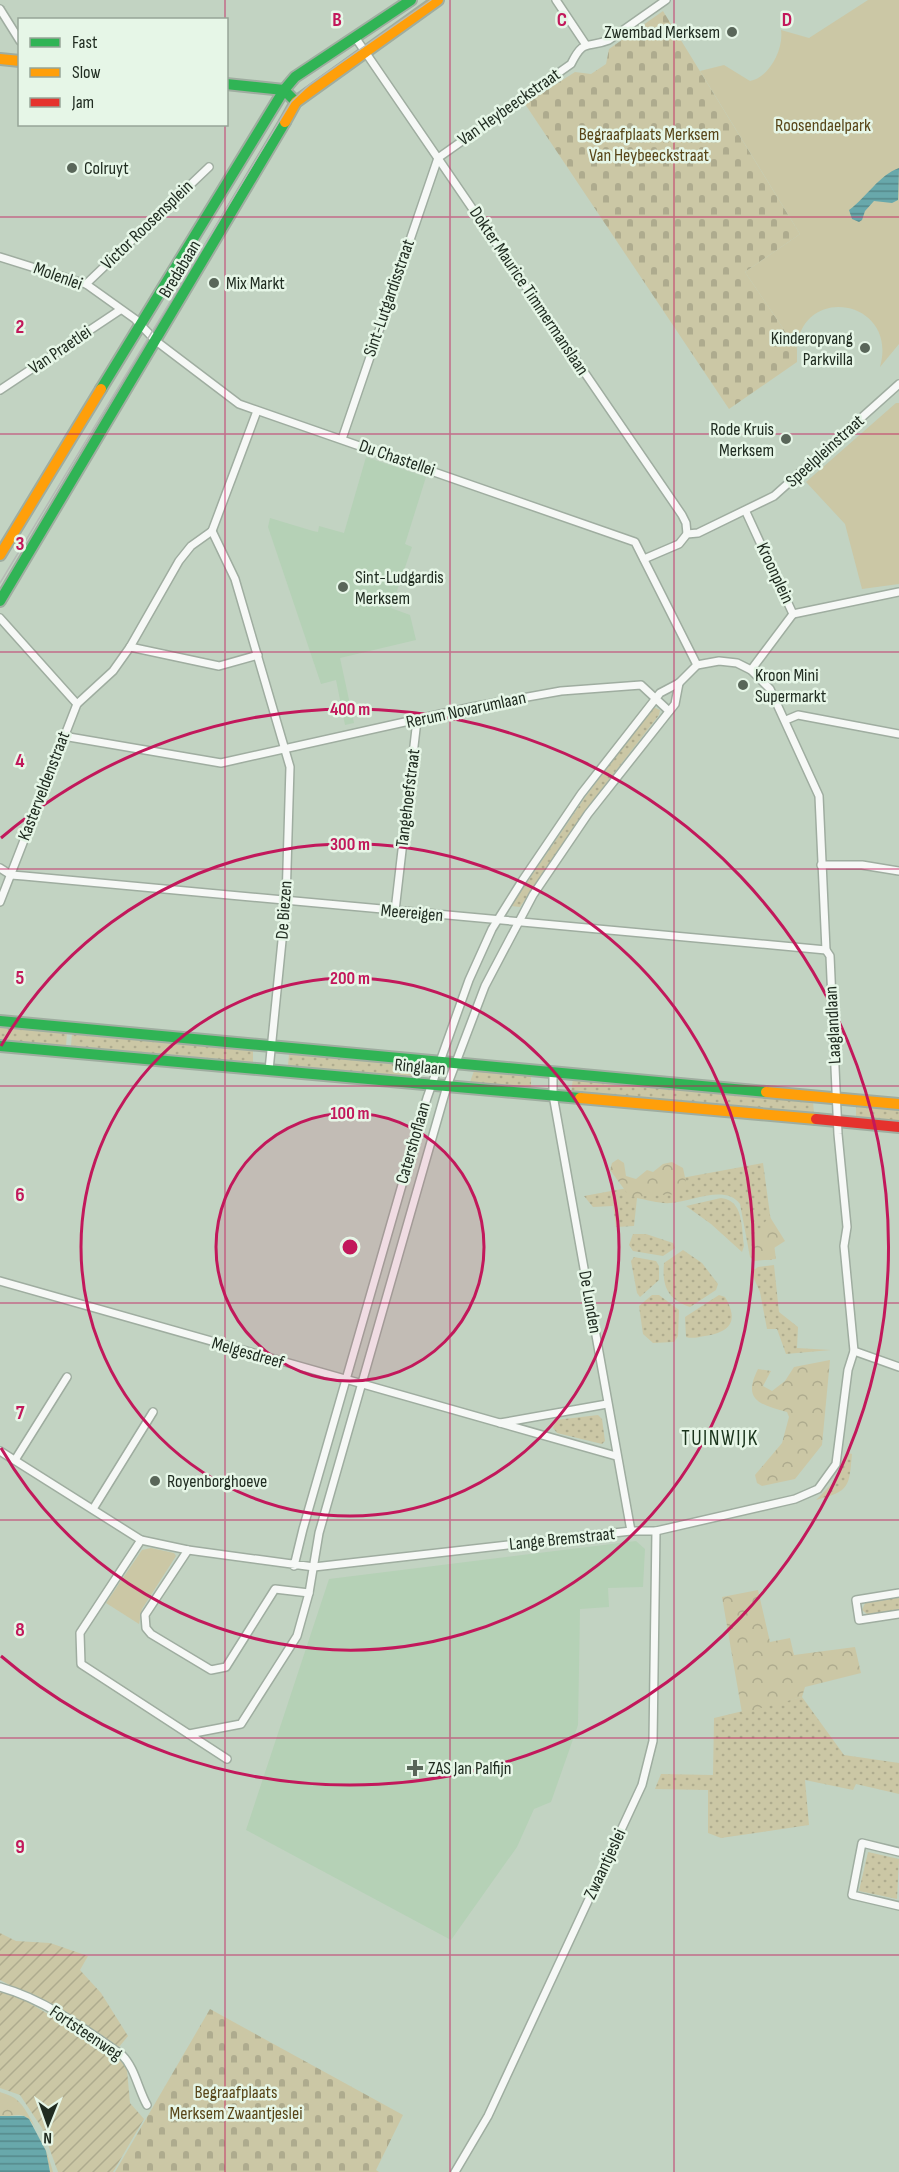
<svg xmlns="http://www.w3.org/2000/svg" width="899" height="2172" font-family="'Sofia Sans Condensed',sans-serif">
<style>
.built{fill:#b5d1b6}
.grass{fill:url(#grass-dots)}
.forest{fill:url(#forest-crowns)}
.cemetery{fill:url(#cemetery-stones)}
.park{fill:#cbc7a5}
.garden{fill:url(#garden-furrows)}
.water{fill:url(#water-rules)}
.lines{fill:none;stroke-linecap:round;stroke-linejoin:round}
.street-casing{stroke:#9fada0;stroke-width:10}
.fast-casing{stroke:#9fada0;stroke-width:14}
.slow-casing{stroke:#9fada0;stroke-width:14}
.jam-casing{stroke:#9fada0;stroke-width:14}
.street{stroke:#f6f8f6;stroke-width:7}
.fast{stroke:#30b455;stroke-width:10}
.slow{stroke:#ff9f0a;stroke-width:10}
.jam{stroke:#e5322d;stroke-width:10}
.tram{stroke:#b5bab5;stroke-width:1.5}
.grid{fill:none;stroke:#c2185b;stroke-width:1.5;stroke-opacity:0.55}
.ring{fill:none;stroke:#c2185b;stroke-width:3}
.poi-dot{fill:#596659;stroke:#e6f6e7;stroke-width:2}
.labels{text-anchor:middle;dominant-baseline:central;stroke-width:5;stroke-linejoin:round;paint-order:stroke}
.poi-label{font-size:18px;fill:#202c21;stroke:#e6f6e7;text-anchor:start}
.street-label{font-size:18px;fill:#202c21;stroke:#e6f6e7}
.park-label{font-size:18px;fill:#584518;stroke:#e6f6e7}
.quarter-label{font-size:21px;letter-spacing:1.5px;fill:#19331b;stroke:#e6f6e7}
.grid-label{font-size:20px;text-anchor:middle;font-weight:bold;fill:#c2185b;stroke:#e6f6e7;stroke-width:5;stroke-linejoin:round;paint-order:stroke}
.centre{fill:#c2185b;stroke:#e6f6e7;stroke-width:3}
.ring-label{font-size:18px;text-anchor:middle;font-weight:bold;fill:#c2185b;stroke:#e6f6e7;stroke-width:5;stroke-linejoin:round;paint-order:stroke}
</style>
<defs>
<pattern id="grass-dots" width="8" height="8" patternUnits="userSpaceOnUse" patternTransform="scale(1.5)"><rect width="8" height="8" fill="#cbc7a5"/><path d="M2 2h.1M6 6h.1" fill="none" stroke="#aeab8e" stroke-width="1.8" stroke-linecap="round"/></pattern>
<pattern id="forest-crowns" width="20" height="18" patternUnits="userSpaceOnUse" patternTransform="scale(1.5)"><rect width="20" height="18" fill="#cbc7a5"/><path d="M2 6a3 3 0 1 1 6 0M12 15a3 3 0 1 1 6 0" fill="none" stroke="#aeab8e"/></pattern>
<pattern id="cemetery-stones" width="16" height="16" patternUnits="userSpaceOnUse" patternTransform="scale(1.5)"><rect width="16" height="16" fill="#cbc7a5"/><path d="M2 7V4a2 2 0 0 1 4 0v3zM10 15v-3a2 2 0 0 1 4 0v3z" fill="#aeab8e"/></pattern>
<pattern id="garden-furrows" width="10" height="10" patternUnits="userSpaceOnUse" patternTransform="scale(1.5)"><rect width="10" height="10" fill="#cbc7a5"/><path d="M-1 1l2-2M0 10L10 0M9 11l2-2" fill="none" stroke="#aeab8e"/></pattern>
<pattern id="water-rules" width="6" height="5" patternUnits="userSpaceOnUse" patternTransform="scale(1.5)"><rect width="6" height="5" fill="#68a8ab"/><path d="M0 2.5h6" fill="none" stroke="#55898b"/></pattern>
</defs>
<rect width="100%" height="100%" fill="#c2d3c2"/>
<g class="built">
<polygon points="366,457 426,477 405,544 412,547 391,608 410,615 416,640 340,658 354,723 345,725 336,680 321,684 268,527 270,518 313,531 318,532 319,526 344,533"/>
<polygon points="636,1541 645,1549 643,1587 608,1588 609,1607 580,1609 578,1725 551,1802 534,1809 517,1847 451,1940 246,1830 329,1579"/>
</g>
<g class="grass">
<polygon points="653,707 660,710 659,715 594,799 520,907 511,906 586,796"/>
<polygon points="0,1027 67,1032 66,1046 0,1040"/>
<polygon points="72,1033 253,1050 253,1062 71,1046"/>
<polygon points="289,1054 416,1065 413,1077 288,1066"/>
<polygon points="474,1071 531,1076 531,1088 470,1082"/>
<polygon points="573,1079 813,1101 814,1114 571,1092"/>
<polygon points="856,1105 899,1109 899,1121 856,1117"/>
<path d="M 763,1163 L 776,1259 L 754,1261 L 750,1257 L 740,1204 C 725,1184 691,1202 671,1203 C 660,1204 648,1200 637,1198 L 634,1226 L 616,1227 L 613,1206 L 593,1207 L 584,1196 Z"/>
<path d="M 721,1198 C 744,1200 741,1228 744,1246 L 742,1252 L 711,1224 L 686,1206 Z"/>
<polygon points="633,1234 646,1234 673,1243 675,1248 663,1256 633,1251 629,1245"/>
<path d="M 683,1250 L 702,1263 L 718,1284 L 716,1290 L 690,1307 C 667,1299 662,1286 664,1263 Z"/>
<polygon points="634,1257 656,1261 659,1266 659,1280 640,1297 637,1293 631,1261"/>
<polygon points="774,1265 779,1312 798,1327 797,1348 831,1350 786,1354 777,1329 767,1329 760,1292 751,1272 758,1267"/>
<polygon points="652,1295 659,1295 679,1310 678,1336 674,1342 653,1343 643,1334 639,1306"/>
<path d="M 719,1295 L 725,1297 C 739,1321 731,1332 705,1336 C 699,1337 692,1339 686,1337 L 685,1317 Z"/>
<polygon points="598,1415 602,1419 605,1441 602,1444 557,1433 553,1428 556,1420"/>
<path d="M 848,1453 L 852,1454 C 849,1487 850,1491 816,1500 L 836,1480 Z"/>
<polygon points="899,1596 899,1611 868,1615 862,1610 866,1601"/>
<polygon points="802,1697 844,1755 899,1763 899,1794 856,1784 853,1790 805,1780 809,1825 721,1838 708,1833 708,1790 655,1789 661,1774 713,1775 714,1718"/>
<polygon points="868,1852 899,1859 897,1899 859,1891"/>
</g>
<g class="forest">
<polygon points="618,1159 624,1163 626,1176 636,1179 647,1170 653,1172 663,1164 672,1162 683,1168 686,1182 678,1194 630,1197 610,1170 612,1163"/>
<path d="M 770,1217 L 785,1241 L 774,1248 L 774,1257 L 771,1260 L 753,1259 C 747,1248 761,1224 770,1217 Z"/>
<path d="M 830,1360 L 822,1445 L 795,1479 L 762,1486 L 757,1483 L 755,1475 L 782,1443 L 789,1417 L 787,1412 C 760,1404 742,1401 758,1369 L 771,1371 L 763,1386 L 772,1391 L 785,1381 L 794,1367 Z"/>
<polygon points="758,1590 770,1642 790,1638 794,1655 855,1647 861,1673 805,1687 802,1697 742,1713 722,1597"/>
<path d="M 0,2092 C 5,2094 13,2096 17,2100 C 29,2109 50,2157 53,2172 L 50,2172 C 49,2160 37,2120 24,2116 C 17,2113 7,2118 0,2116 Z"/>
</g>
<g class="cemetery">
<polygon points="663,11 800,234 745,272 797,349 797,362 729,409 525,104 575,72 591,74 606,64 609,49"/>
<polygon points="210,2009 403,2115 376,2170 379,2172 115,2172"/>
</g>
<g class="park">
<path d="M 868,0 L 899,0 L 899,344 L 880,367 C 899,299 801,283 797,349 L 745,272 L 800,234 L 700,71 L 724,65 L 750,81 C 769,78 784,49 781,30 L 809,38 Z"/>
<polygon points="896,403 899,403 899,584 862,589 845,524 806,482"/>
<polygon points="151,1548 174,1553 176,1556 142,1609 139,1624 106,1603 142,1550"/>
</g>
<g class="garden">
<polygon points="0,1933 16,1941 50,1943 88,1956 80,1970 101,1993 128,2036 119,2047 61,2012 0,1980"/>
<polygon points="0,1992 12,1993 117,2054 127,2070 130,2103 144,2119 113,2172 58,2172 42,2128 20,2095 0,2088"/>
</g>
<g class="water">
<path d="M 899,168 L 898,200 L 892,203 L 874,201 L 865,211 L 862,220 L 859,222 L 852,219 L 849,210 C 866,198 879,175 899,168 Z"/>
<polygon points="0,2116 24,2116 29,2119 46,2151 50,2172 0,2172"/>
</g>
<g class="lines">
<g class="street-casing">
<g id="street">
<polyline points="556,0 586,45"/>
<polyline points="0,9 20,41"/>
<polyline points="355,37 682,515 686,523 687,534"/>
<polyline points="0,257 86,284 135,319 156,341 239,404 635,542 697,665"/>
<polyline points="86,284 209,167"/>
<polyline points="0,390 120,310"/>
<path d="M 342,439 L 438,158 L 571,64 C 584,38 586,49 609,40 L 666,0"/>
<polyline points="746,512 793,614"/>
<polyline points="212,531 235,579 290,767 286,901 269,1070"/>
<polyline points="212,531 257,411"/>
<polyline points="644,559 679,544 687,534 698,533 774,496 899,384"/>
<polyline points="793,614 899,592"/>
<polyline points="0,618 77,704"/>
<polyline points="130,647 219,666 258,655"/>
<polyline points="751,670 793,614"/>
<polyline points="786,720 798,715 899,734"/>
<polyline points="63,736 221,763 472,707 561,691 641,685 669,711"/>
<polyline points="821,865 862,865 899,871"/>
<polyline points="0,868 11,875 24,876 826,950"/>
<polyline points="0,902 77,704 113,671 130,647 179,561 191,546 212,531"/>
<polyline points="395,911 417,720"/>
<polyline points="553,1072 553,1095 631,1531"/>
<polyline points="0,1281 616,1456"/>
<polyline points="854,1351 899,1367"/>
<polyline points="500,1423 607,1404"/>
<polyline points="0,1451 141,1540 188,1550 314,1567 631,1531 656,1531 795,1499 818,1489 836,1464 848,1370 854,1351 844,1246 847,1227 838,1134 830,956 826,950 819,796 770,689 751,670 737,663 719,661 697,665 679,683 660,693 581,794 522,881 492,929 469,980 427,1098 303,1529 294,1566"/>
<polyline points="15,1460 67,1377"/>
<polyline points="93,1509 153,1412"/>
<polyline points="141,1540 80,1633 81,1664 227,1759"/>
<polyline points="188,1550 145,1615 146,1628 151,1634 211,1670 226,1667 275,1589 309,1593"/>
<polyline points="899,1593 856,1600 859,1620 899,1614"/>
<polyline points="189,1734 241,1724 297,1636 309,1593 319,1533 447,1086 485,986 533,895 588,814 675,704 679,683"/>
<polyline points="899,1852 862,1843 852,1895 899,1906"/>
<path d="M 0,1987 C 44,1999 85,2029 122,2055 C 135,2068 138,2089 147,2105"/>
<polyline points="455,2172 488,2116 642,1785 653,1741 656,1531"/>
</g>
</g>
<g class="fast-casing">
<g id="fast">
<polyline points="226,84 284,90 296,102"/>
<polyline points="101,389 284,90 295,77 411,0"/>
<polyline points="0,601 285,122"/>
<polyline points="0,1021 766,1092"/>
<polyline points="0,1046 580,1098"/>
</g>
</g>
<g class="slow-casing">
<g id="slow">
<polyline points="0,59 20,61"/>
<polyline points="285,122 296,102 438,0"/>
<polyline points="0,555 101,389"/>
<polyline points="766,1092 899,1104"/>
<polyline points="580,1098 816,1119"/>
</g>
</g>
<g class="jam-casing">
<polyline id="jam" points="816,1119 899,1127"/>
</g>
<use href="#street" class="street"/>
<use href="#fast" class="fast"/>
<use href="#slow" class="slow"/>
<use href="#jam" class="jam"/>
<polyline class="tram" points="0,583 291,102 309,85 431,0"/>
</g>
<path class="grid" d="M 225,0 L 225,20M 450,0 L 450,2172M 674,0 L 674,2172M 225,124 L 225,2172M 0,217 L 899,217M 0,434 L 899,434M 0,652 L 899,652M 0,869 L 899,869M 0,1086 L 899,1086M 0,1303 L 899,1303M 0,1520 L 899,1520M 0,1738 L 899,1738M 0,1955 L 899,1955"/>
<circle cx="350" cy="1247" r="134" fill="#c2185b" fill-opacity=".12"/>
<g class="ring">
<circle cx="350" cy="1247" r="134"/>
<circle cx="350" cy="1247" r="269"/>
<path d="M1 1046A403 403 0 1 1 1 1448"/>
<path d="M1 838A538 538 0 1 1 1 1656"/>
</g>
<g class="poi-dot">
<circle cx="732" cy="32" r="6"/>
<circle cx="72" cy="168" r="6"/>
<circle cx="214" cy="283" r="6"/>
<circle cx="865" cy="348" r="6"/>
<circle cx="786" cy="439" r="6"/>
<circle cx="343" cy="587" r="6"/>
<circle cx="743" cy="685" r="6"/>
<circle cx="155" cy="1481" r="6"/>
<path d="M412 1759h6v6h6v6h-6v6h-6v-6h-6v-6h6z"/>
</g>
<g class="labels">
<g class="poi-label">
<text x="720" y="32" text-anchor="end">Zwembad Merksem</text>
<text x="84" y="168">Colruyt</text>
<text x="226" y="283">Mix Markt</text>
<text x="853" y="338" text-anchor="end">Kinderopvang<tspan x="853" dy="21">Parkvilla</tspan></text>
<text x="774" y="429" text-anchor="end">Rode Kruis<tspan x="774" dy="21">Merksem</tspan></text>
<text x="355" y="577">Sint-Ludgardis<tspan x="355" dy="21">Merksem</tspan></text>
<text x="755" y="675">Kroon Mini<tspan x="755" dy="21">Supermarkt</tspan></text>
<text x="167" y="1481">Royenborghoeve</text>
<text x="428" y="1768">ZAS Jan Palfijn</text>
</g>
<g class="street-label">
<text transform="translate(509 107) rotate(-35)">Van Heybeeckstraat</text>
<text transform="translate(147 225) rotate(-44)">Victor Roosensplein</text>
<text transform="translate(180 269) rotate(-59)">Bredabaan</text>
<text transform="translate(58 276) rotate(20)">Molenlei</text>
<text transform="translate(529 291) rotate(56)">Dokter Maurice Timmermanslaan</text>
<text transform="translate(389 298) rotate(-71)">Sint-Lutgardisstraat</text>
<text transform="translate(60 350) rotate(-34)">Van Praetlei</text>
<text transform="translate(825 451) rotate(-42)">Speelpleinstraat</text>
<text transform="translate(397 458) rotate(19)">Du Chastellei</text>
<text transform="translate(775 573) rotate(65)">Kroonplein</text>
<text transform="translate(466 710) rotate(-12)">Rerum Novarumlaan</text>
<text transform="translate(44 786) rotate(-69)">Kasterveldenstraat</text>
<text transform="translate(408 798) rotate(-83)">Tangehoefstraat</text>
<text transform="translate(284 910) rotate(-86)">De Biezen</text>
<text transform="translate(412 913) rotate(5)">Meereigen</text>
<text transform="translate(833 1025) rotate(-93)">Laaglandlaan</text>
<text transform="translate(420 1067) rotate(5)">Ringlaan</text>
<text transform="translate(413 1143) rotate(-74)">Catershoflaan</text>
<text transform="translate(590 1302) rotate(80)">De Lunden</text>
<text transform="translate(248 1353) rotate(16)">Melgesdreef</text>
<text transform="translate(562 1539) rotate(-6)">Lange Bremstraat</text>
<text transform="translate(605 1864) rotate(-65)">Zwaantjeslei</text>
<text transform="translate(86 2033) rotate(34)">Fortsteenweg</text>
</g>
<g class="park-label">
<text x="823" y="125">Roosendaelpark</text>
<text x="649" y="134">Begraafplaats Merksem<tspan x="649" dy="21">Van Heybeeckstraat</tspan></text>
<text x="236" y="2092">Begraafplaats<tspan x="236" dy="21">Merksem Zwaantjeslei</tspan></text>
</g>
<g class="quarter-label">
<text x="720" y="1438">TUINWIJK</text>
</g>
</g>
<g class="grid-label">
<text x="337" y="26">B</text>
<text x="562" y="26">C</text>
<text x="787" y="26">D</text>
<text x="20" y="333">2</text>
<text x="20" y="550">3</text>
<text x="20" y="767">4</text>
<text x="20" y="984">5</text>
<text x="20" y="1201">6</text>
<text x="20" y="1419">7</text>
<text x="20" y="1636">8</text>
<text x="20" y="1853">9</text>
</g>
<circle cx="350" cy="1247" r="9" class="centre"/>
<g class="ring-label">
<text x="350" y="715">400 m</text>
<text x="350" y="850">300 m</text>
<text x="350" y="984">200 m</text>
<text x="350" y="1119">100 m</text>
</g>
<rect x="18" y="18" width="210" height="108" fill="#e6f6e7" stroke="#97a598" stroke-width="1.5"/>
<rect x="30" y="38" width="30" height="9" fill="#30b455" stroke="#97a598" stroke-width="1.5"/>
<text x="72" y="48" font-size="18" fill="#202c21">Fast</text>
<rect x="30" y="68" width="30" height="9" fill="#ff9f0a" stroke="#97a598" stroke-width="1.5"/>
<text x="72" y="78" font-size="18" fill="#202c21">Slow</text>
<rect x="30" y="98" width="30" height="9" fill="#e5322d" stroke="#97a598" stroke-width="1.5"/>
<text x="72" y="108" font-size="18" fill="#202c21">Jam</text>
<g transform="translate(48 2124) rotate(181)" stroke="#e6f6e7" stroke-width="4.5" paint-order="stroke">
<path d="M0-4.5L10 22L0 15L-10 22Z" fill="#202c21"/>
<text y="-9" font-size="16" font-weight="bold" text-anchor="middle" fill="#202c21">N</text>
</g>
</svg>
